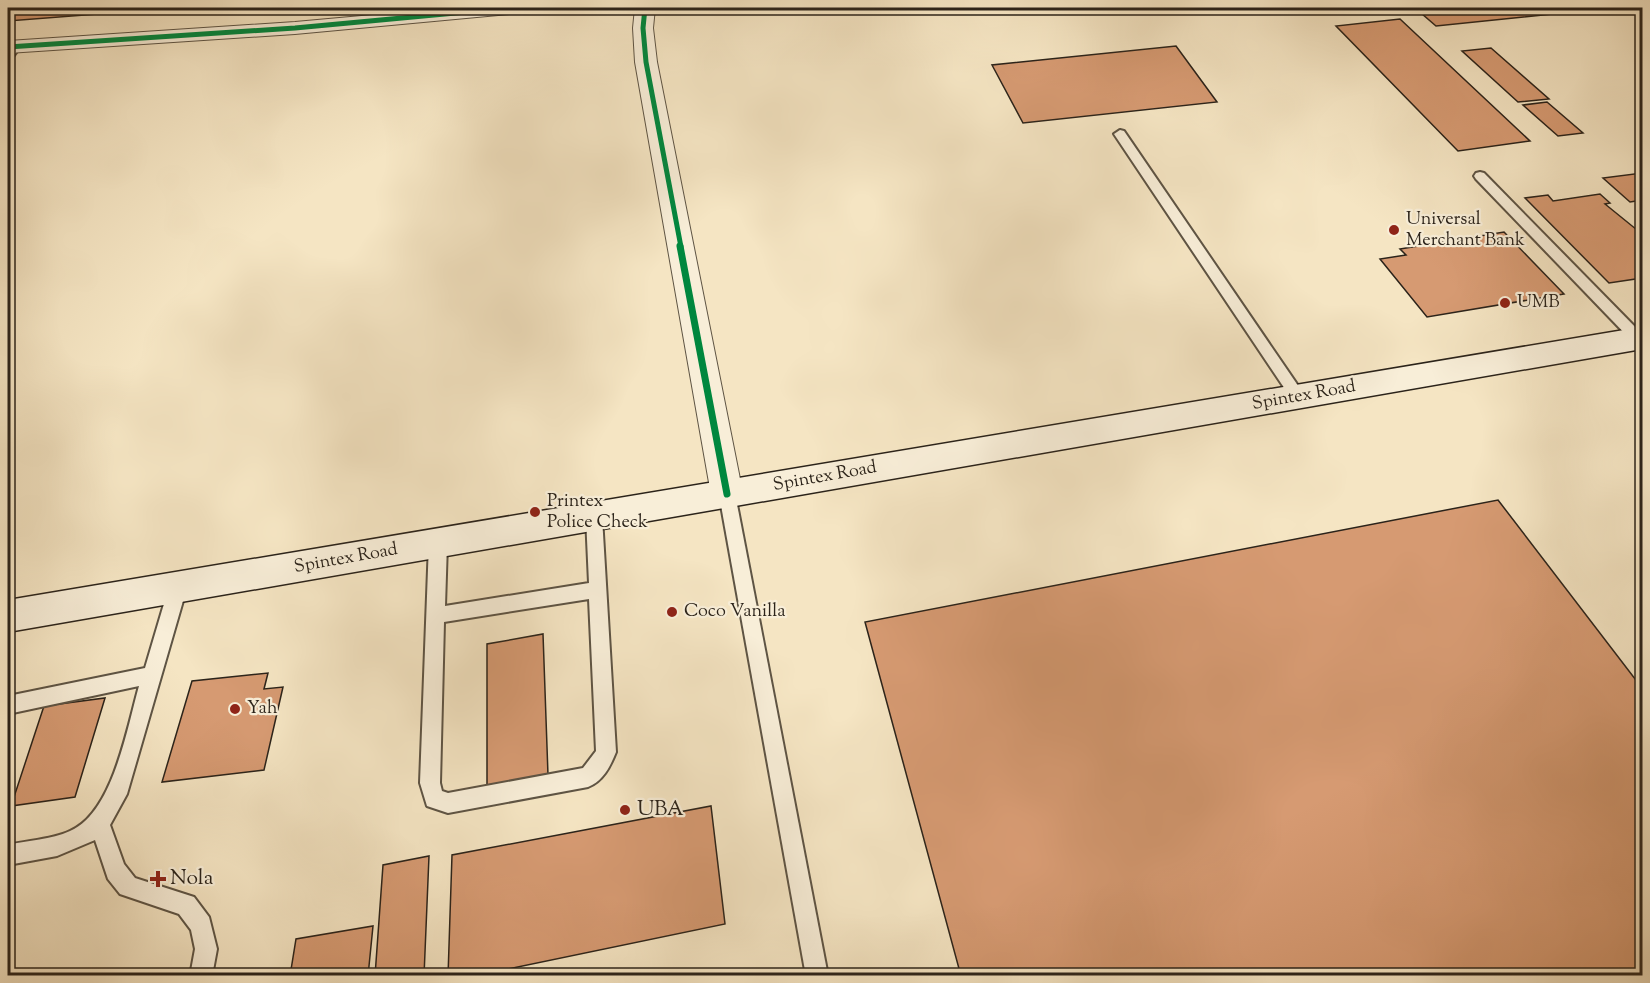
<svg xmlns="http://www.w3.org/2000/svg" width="1650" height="983" font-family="'Sorts Mill Goudy',serif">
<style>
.building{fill:#d69a72;stroke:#2b231a;stroke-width:1.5}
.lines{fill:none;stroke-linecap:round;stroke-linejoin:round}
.lane-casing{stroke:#5e5444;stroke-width:4}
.street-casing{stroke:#5e5444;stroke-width:2}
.secondary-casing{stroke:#2b231a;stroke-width:3}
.lane{fill:#f8eed8;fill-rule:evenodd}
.street{fill:#f8eed8;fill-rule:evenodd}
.secondary{fill:#f8eed8;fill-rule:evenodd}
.cycleway-far1-casing{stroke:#f8eed8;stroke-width:8}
.cycleway-casing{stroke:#f8eed8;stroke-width:10}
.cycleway-far1{stroke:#00873e;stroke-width:5}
.cycleway{stroke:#00873e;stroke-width:7}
.poi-dot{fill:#8f2418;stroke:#f8eed8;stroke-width:2}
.labels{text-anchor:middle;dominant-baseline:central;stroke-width:4.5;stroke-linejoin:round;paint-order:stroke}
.poi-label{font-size:18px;fill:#2b231a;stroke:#f8eed8;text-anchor:start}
.street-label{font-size:18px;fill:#2b231a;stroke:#f8eed8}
.near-poi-label{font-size:21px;fill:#2b231a;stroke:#f8eed8;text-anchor:start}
</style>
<rect width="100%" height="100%" fill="#f5e5c3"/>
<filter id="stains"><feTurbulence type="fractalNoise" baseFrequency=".00333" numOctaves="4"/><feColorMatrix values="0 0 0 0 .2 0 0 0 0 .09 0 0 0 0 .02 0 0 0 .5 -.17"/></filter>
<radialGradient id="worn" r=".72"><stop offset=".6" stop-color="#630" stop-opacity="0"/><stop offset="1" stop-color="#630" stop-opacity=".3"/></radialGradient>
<g class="building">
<polygon points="8,8 175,8 8,21"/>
<polygon points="1469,8 1610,8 1436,26 1421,13"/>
<polygon points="1400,19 1530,141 1458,151 1336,26"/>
<polygon points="1176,46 1217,102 1023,123 992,65"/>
<polygon points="1491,48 1549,99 1518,102 1462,51"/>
<polygon points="1547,102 1583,133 1558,136 1523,105"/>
<polygon points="1642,173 1642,200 1630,202 1603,178"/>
<polygon points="1600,194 1610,203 1605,204 1642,234 1642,278 1609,283 1525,198 1548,195 1553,201"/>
<polygon points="1504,232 1564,294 1427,317 1380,259 1406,255 1400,249"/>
<polygon points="1498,500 1642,688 1642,976 961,976 865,622"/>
<polygon points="543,634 548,775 487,787 487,644"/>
<polygon points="268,673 264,689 283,687 264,770 162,782 192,681"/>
<polygon points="105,698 75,797 11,806 44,706"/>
<polygon points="711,806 725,924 474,976 448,976 452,855"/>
<polygon points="429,856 424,976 375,976 383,865"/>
<polygon points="373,926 368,976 290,976 296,939"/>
</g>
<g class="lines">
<g class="lane-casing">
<g id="lane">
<polygon points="15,44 20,47 12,58 8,59 8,49"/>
<polygon points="1120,130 1124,131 1303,393 1306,397 1303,401 1293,401 1114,134"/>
<polygon points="1480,172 1484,173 1642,334 1642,343 1634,343 1476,179 1474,176 1476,173"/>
<polygon points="727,487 733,489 735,494 828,976 806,976 719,494 721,489"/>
<path d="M 594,510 L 600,512 L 602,517 L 616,752 C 610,767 603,781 588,787 L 448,813 L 427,806 L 420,783 L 429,543 L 432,538 L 438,536 L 444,538 L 447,543 L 445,606 L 589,583 L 586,517 L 588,512 ZM 589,599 L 596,751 L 583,768 L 448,793 L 442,791 L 440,783 L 444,622 Z"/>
<path d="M 178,579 L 184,582 L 187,587 L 127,794 L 110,825 L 124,864 L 135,878 L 194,897 L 209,917 L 217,949 L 212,976 L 190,976 L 195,949 L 191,930 L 179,914 L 120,894 L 108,879 L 95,840 L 57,856 L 8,865 L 8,845 C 28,840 51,840 70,831 C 113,813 127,728 139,686 L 8,714 L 8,696 L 145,668 L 169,587 L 172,582 Z"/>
</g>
</g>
<g class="street-casing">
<g id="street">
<polygon points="450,8 519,8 516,12 509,14 295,34 8,53 8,41 295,22"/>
<polygon points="635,8 655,8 653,28 657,62 743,494 738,503 727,507 716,503 711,494 635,62 633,28"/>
</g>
</g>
<g class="secondary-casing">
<polygon id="secondary" points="1642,327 1642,349 8,632 8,600"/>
</g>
<use href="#lane" class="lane"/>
<use href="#street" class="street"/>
<use href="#secondary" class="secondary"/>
<g class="cycleway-far1-casing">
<g id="cycleway-far1">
<polyline points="645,8 643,28 646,62 681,247"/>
<polyline points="8,47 295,28 509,8"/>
</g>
</g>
<g class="cycleway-casing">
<polyline id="cycleway" points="680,246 727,494"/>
</g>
<use href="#cycleway-far1" class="cycleway-far1"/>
<use href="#cycleway" class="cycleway"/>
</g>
<g class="poi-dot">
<circle cx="1394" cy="230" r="6"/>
<circle cx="1505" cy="303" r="6"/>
<circle cx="535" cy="512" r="6"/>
<circle cx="672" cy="612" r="6"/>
<circle cx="235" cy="709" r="6"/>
<circle cx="625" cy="810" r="6"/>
<path d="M155 870h6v6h6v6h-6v6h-6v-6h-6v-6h6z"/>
</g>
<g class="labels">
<g class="poi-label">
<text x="1406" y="220">Universal<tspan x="1406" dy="21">Merchant Bank</tspan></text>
<text x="1517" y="303">UMB</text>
<text x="547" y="502">Printex<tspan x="547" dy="21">Police Check</tspan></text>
<text x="684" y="612">Coco Vanilla</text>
<text x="247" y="709">Yah</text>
</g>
<g class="street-label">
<text transform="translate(1304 396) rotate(-10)">Spintex Road</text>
<text transform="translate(825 477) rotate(-10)">Spintex Road</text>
<text transform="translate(346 559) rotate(-10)">Spintex Road</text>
</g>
<g class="near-poi-label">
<text x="637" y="810">UBA</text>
<text x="170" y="879">Nola</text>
</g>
</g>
<rect width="1650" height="983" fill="none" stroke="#f5e5c3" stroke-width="30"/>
<rect x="9" y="9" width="1632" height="965" fill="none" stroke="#2b231a" stroke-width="3"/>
<rect x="15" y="15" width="1620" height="953" fill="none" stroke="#2b231a" stroke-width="1.5"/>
<rect width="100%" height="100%" filter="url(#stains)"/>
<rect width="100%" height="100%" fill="url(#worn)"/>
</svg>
